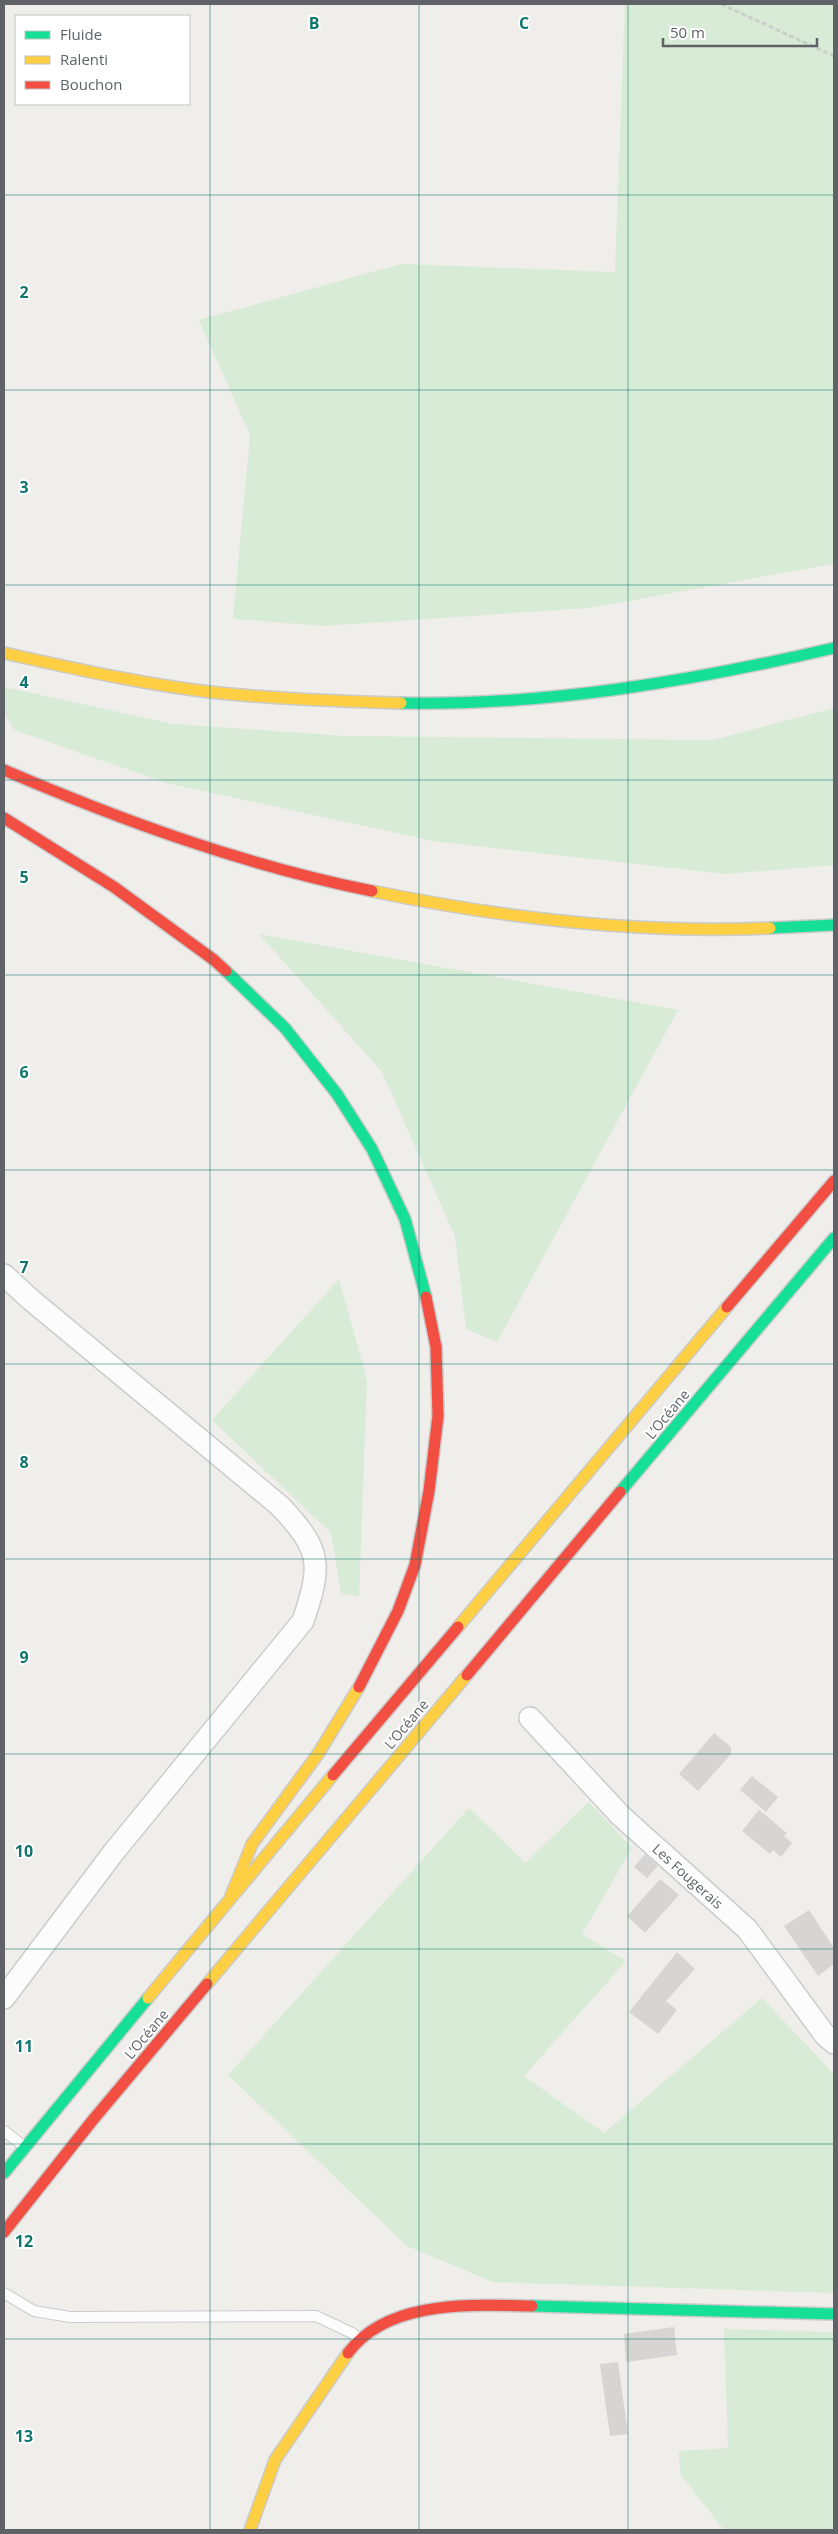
<svg xmlns="http://www.w3.org/2000/svg" width="838" height="2534" font-family="'Open Sans',sans-serif">
<style>
.green{fill:#d8ebd6}
.building{fill:#d6d5d3}
.lines{fill:none;stroke-linecap:round;stroke-linejoin:round}
.lane-casing{stroke:#cbcccc;stroke-width:12}
.street-casing{stroke:#cbcccc;stroke-width:24}
.fast-casing{stroke:#cacacb;stroke-width:14}
.slow-casing{stroke:#cacacb;stroke-width:14}
.jam-casing{stroke:#cacacb;stroke-width:14}
.path{stroke:#cacfcc;stroke-width:3;stroke-dasharray:5 2.5;stroke-linecap:butt}
.lane{stroke:#fdfcfc;stroke-width:10}
.street{stroke:#fdfcfc;stroke-width:21}
.fast{stroke:#16e098;stroke-width:11}
.slow{stroke:#ffcf43;stroke-width:11}
.jam{stroke:#f24e42;stroke-width:11}
.grid{fill:none;stroke:#0f766e;stroke-width:1;stroke-opacity:0.55}
.labels{text-anchor:middle;dominant-baseline:central;stroke-width:4;stroke-linejoin:round;paint-order:stroke}
.street-label{font-size:14px;fill:#5f6368;stroke:#fff}
.grid-label{font-size:16px;text-anchor:middle;font-weight:bold;fill:#0f766e;stroke:#fff;stroke-width:4;stroke-linejoin:round;paint-order:stroke}
</style>
<rect width="100%" height="100%" fill="#efeeea"/>
<g class="green">
<polygon points="625,4 834,4 833,564 589,608 324,626 233,619 250,435 199,320 401,264 615,272"/>
<polygon points="4,687 173,724 346,736 713,740 834,708 834,865 725,874 433,841 167,783 14,730 4,713"/>
<polygon points="259,934 678,1010 497,1342 466,1329 455,1236 382,1072"/>
<polygon points="339,1279 367,1380 359,1597 341,1593 331,1533 212,1420"/>
<polygon points="589,1802 632,1848 582,1934 626,1961 524,2076 604,2133 762,1998 834,2074 834,2293 493,2282 407,2246 228,2075 469,1808 525,1863"/>
<polygon points="724,2329 834,2332 834,2530 724,2530 681,2475 678,2451 728,2448"/>
</g>
<g class="building">
<polygon points="714,1733 731,1747 731,1754 698,1791 679,1774"/>
<polygon points="752,1776 778,1797 766,1812 740,1790"/>
<polygon points="759,1810 787,1833 784,1836 792,1843 781,1857 773,1850 770,1854 742,1831"/>
<polygon points="645,1854 658,1866 647,1878 634,1867"/>
<polygon points="660,1879 679,1895 645,1933 627,1916"/>
<polygon points="809,1910 834,1948 834,1964 818,1976 784,1926"/>
<polygon points="677,1952 695,1969 666,2001 677,2010 658,2034 629,2012"/>
<polygon points="674,2327 677,2355 626,2362 624,2334"/>
<polygon points="618,2362 628,2434 610,2436 600,2364"/>
</g>
<g class="lines">
<g class="lane-casing">
<g id="lane">
<polyline points="4,2131 25,2147"/>
<polyline points="4,2293 34,2311 70,2317 316,2316 352,2333 357,2337"/>
</g>
</g>
<g class="street-casing">
<g id="street">
<path d="M 4,1275 L 30,1299 L 280,1506 C 322,1551 322,1564 303,1621 L 113,1853 L 4,1998"/>
<polyline points="530,1718 621,1816 747,1929 825,2035 834,2043"/>
</g>
</g>
<g class="fast-casing">
<g id="fast">
<path d="M 401,703 C 547,706 692,681 834,648"/>
<polyline points="770,928 834,925"/>
<polyline points="226,971 285,1028 337,1094 372,1149 405,1219 426,1297"/>
<polyline points="620,1492 834,1238"/>
<polyline points="4,2173 148,1998"/>
<polyline points="532,2306 834,2314"/>
</g>
</g>
<g class="slow-casing">
<g id="slow">
<path d="M 4,653 C 72,668 141,684 210,692 C 274,699 337,701 401,703"/>
<path d="M 372,891 C 502,918 636,934 770,928"/>
<polyline points="458,1627 727,1307"/>
<polyline points="231,1896 252,1844 318,1754 359,1687"/>
<polyline points="207,1984 467,1675"/>
<polyline points="148,1998 333,1775"/>
<polyline points="250,2530 275,2460 348,2353"/>
</g>
</g>
<g class="jam-casing">
<g id="jam">
<path d="M 4,770 C 123,821 244,865 372,891"/>
<polyline points="4,818 114,887 214,960 226,971"/>
<polyline points="727,1307 834,1181"/>
<polyline points="467,1675 620,1492"/>
<polyline points="359,1687 398,1611 415,1565 429,1491 438,1416 436,1347 426,1297"/>
<polyline points="333,1775 458,1627"/>
<polyline points="4,2232 92,2121 207,1984"/>
<path d="M 348,2353 C 388,2299 472,2305 532,2306"/>
</g>
</g>
<polyline class="path" points="721,4 834,56"/>
<use href="#lane" class="lane"/>
<use href="#street" class="street"/>
<use href="#fast" class="fast"/>
<use href="#slow" class="slow"/>
<use href="#jam" class="jam"/>
</g>
<path class="grid" d="M 210,4 L 210,2530M 419,4 L 419,2530M 628,4 L 628,2530M 4,195 L 834,195M 4,390 L 834,390M 4,585 L 834,585M 4,780 L 834,780M 4,975 L 834,975M 4,1170 L 834,1170M 4,1364 L 834,1364M 4,1559 L 834,1559M 4,1754 L 834,1754M 4,1949 L 834,1949M 4,2144 L 834,2144M 4,2339 L 834,2339"/>
<g class="labels">
<g class="street-label">
<text transform="translate(667 1414) rotate(-50)">L’Océane</text>
<text transform="translate(406 1724) rotate(-50)">L’Océane</text>
<text transform="translate(688 1876) rotate(42)">Les Fougerais</text>
<text transform="translate(146 2034) rotate(-50)">L’Océane</text>
</g>
</g>
<g class="grid-label">
<text x="314" y="29">B</text>
<text x="524" y="29">C</text>
<text x="24" y="298">2</text>
<text x="24" y="493">3</text>
<text x="24" y="688">4</text>
<text x="24" y="883">5</text>
<text x="24" y="1078">6</text>
<text x="24" y="1273">7</text>
<text x="24" y="1468">8</text>
<text x="24" y="1663">9</text>
<text x="24" y="1857">10</text>
<text x="24" y="2052">11</text>
<text x="24" y="2247">12</text>
<text x="24" y="2442">13</text>
</g>
<rect width="838" height="2534" fill="none" stroke="#5f6368" stroke-width="10"/>
<rect x="15" y="15" width="175" height="90" fill="#ffffff" stroke="#bfc1c3"/>
<rect x="25" y="31" width="25" height="8" fill="#16e098" stroke="#bfc1c3"/>
<text x="60" y="40" font-size="15" fill="#5f6368">Fluide</text>
<rect x="25" y="56" width="25" height="8" fill="#ffcf43" stroke="#bfc1c3"/>
<text x="60" y="65" font-size="15" fill="#5f6368">Ralenti</text>
<rect x="25" y="81" width="25" height="8" fill="#f24e42" stroke="#bfc1c3"/>
<text x="60" y="90" font-size="15" fill="#5f6368">Bouchon</text>
<path d="M663 38v8h154v-8" fill="none" stroke="#5f6368" stroke-width="2.5"/>
<text x="670" y="38" font-size="15" fill="#5f6368" stroke="#ffffff" stroke-width="4" paint-order="stroke">50 m</text>
</svg>
